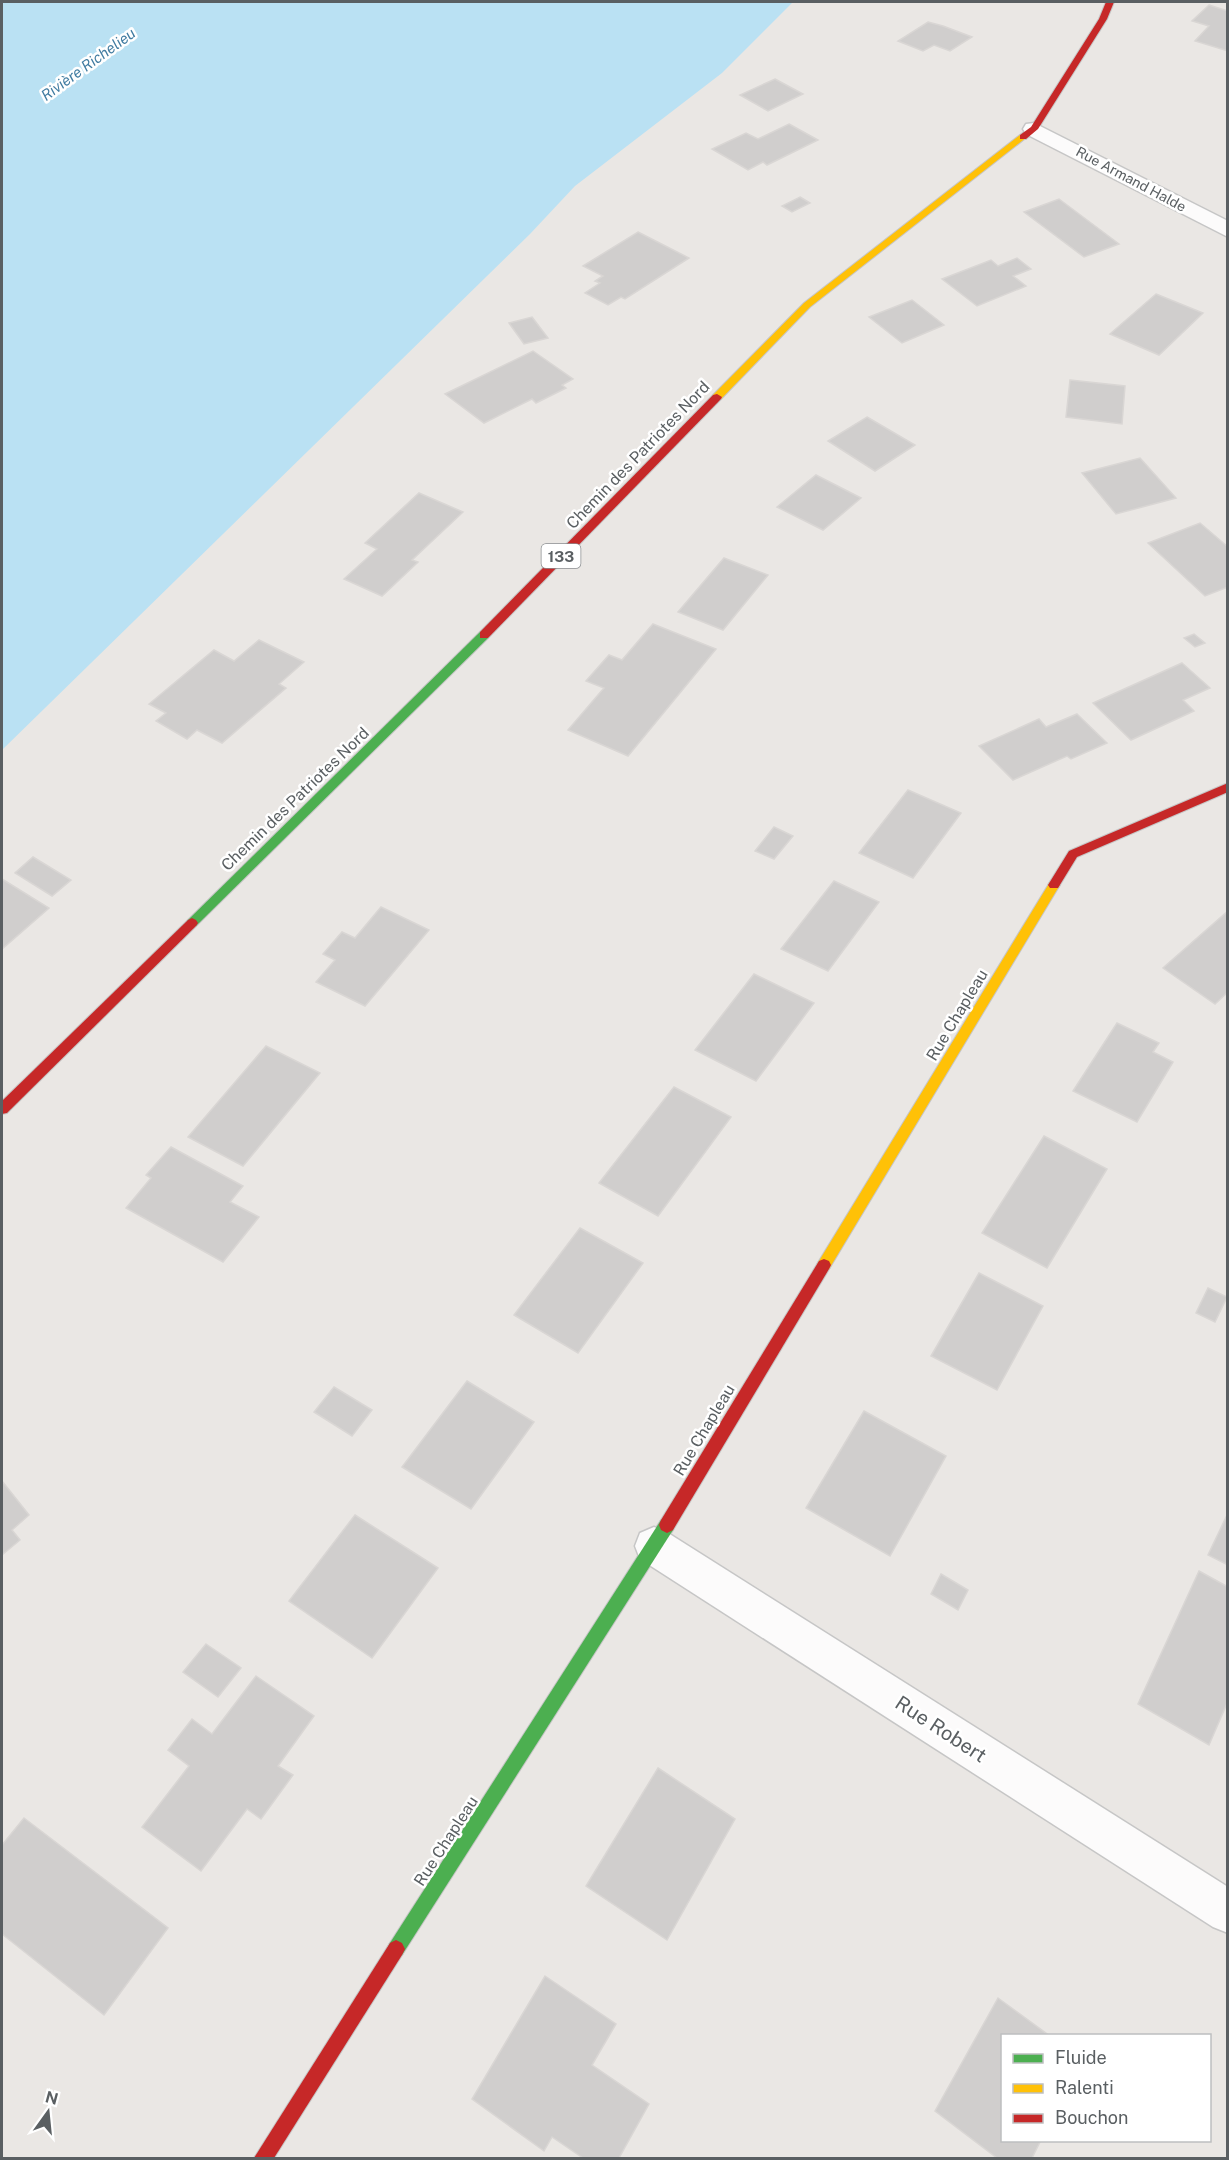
<svg xmlns="http://www.w3.org/2000/svg" width="1229" height="2160" font-family="'Public Sans',sans-serif">
<style>
.water{fill:#bae1f3}
.building{fill:#d0cecd;stroke:#d9d6d4;stroke-width:1.5}
.lines{fill:none;stroke-linecap:round;stroke-linejoin:round}
.street-casing{stroke:#c6c6c6;stroke-width:3}
.fast-casing{stroke:#c6c6c6;stroke-width:2}
.slow-casing{stroke:#c6c6c6;stroke-width:2}
.jam-casing{stroke:#c6c6c6;stroke-width:2}
.street{fill:#fcfbfb;fill-rule:evenodd}
.fast{fill:#4caf50;fill-rule:evenodd}
.slow{fill:#ffc107;fill-rule:evenodd}
.jam{fill:#c62828;fill-rule:evenodd}
.labels{text-anchor:middle;dominant-baseline:central;stroke-width:5;stroke-linejoin:round;paint-order:stroke}
.far-street-label{font-size:14px;fill:#5a5f62;stroke:#fff}
.far-water-label{font-size:15px;font-style:italic;fill:#417ca1;stroke:#fff}
.shield{fill:#fff;stroke:#8c8f91;stroke-width:1.5}
.shield-label{font-size:15px;font-weight:bold;fill:#5a5f62}
.street-label{font-size:16px;fill:#5a5f62;stroke:#fff}
.near-street-label{font-size:20px;fill:#5a5f62;stroke:#fff}
</style>
<rect width="100%" height="100%" fill="#eae7e4"/>
<polygon class="water" points="2,2 793,2 722,73 575,186 530,234 2,750"/>
<g class="building">
<polygon points="1209,5 1228,11 1228,51 1195,41 1209,26 1192,21"/>
<polygon points="928,22 943,26 972,37 950,51 934,45 923,51 898,41"/>
<polygon points="775,79 803,94 768,111 740,95"/>
<polygon points="789,124 818,140 767,165 763,162 748,170 712,149 746,133 758,139"/>
<polygon points="800,197 810,203 792,212 782,206"/>
<polygon points="1059,199 1119,244 1084,257 1024,212"/>
<polygon points="638,232 689,258 625,299 621,297 608,305 585,293 600,283 595,281 603,276 583,266"/>
<polygon points="1017,258 1031,269 1013,276 1026,286 977,306 942,279 991,260 998,266"/>
<polygon points="1156,294 1203,313 1159,355 1110,334"/>
<polygon points="912,300 944,325 902,343 869,317"/>
<polygon points="532,317 548,338 524,344 509,323"/>
<polygon points="533,351 573,379 562,385 566,388 536,403 532,399 484,423 445,394"/>
<polygon points="1070,380 1125,386 1122,424 1066,417"/>
<polygon points="867,417 915,445 875,471 828,441"/>
<polygon points="1140,458 1176,498 1116,514 1082,473"/>
<polygon points="816,475 861,498 823,530 777,507"/>
<polygon points="419,493 463,512 412,560 418,562 382,596 344,579 377,549 365,543"/>
<polygon points="1200,523 1228,547 1228,587 1205,596 1148,543"/>
<polygon points="724,558 768,575 723,630 678,612"/>
<polygon points="653,624 716,649 628,756 568,730 604,688 586,681 609,655 622,660"/>
<polygon points="1194,634 1205,643 1195,647 1184,638"/>
<polygon points="259,640 304,662 279,684 286,688 222,743 197,730 187,739 156,721 166,713 149,704 214,650 234,661"/>
<polygon points="1182,663 1210,688 1183,700 1194,711 1131,740 1093,703"/>
<polygon points="1077,714 1107,743 1071,759 1067,756 1013,780 979,746 1039,719 1046,727"/>
<polygon points="908,790 961,813 913,878 859,853"/>
<polygon points="774,827 793,836 774,859 755,851"/>
<polygon points="33,857 71,880 52,896 15,873"/>
<polygon points="2,879 49,908 2,949"/>
<polygon points="834,881 879,902 828,971 781,949"/>
<polygon points="381,907 429,930 365,1006 316,982 335,960 323,954 342,932 355,938"/>
<polygon points="1228,911 1228,992 1215,1004 1163,968"/>
<polygon points="754,974 814,1003 756,1081 695,1050"/>
<polygon points="1117,1023 1159,1043 1153,1052 1173,1062 1137,1122 1073,1091"/>
<polygon points="266,1046 320,1073 243,1166 188,1137"/>
<polygon points="674,1087 731,1117 658,1216 599,1183"/>
<polygon points="1044,1136 1107,1169 1047,1268 982,1233"/>
<polygon points="171,1147 243,1186 230,1202 259,1217 223,1262 126,1208 151,1178 146,1175"/>
<polygon points="580,1228 643,1263 578,1353 514,1315"/>
<polygon points="979,1273 1043,1306 997,1390 931,1356"/>
<polygon points="1208,1288 1227,1297 1215,1322 1196,1313"/>
<polygon points="467,1381 534,1422 471,1509 402,1467"/>
<polygon points="334,1387 372,1410 352,1436 314,1412"/>
<polygon points="864,1411 946,1456 890,1556 806,1508"/>
<polygon points="2,1481 29,1515 12,1530 20,1540 2,1555"/>
<polygon points="1228,1513 1228,1565 1208,1555"/>
<polygon points="355,1515 438,1568 372,1658 289,1601"/>
<polygon points="1199,1571 1228,1587 1228,1701 1209,1745 1138,1704"/>
<polygon points="941,1574 968,1590 958,1610 931,1594"/>
<polygon points="206,1644 241,1668 218,1697 183,1672"/>
<polygon points="256,1676 314,1716 278,1766 293,1775 261,1819 247,1809 201,1871 142,1827 189,1766 168,1750 192,1719 212,1734"/>
<polygon points="658,1768 735,1819 667,1940 586,1886"/>
<polygon points="24,1818 168,1928 104,2015 2,1934 2,1845"/>
<polygon points="545,1976 616,2024 592,2065 649,2104 619,2158 583,2158 552,2137 544,2151 472,2099"/>
<polygon points="998,1998 1050,2036 1002,2036 1002,2140 1041,2140 1032,2158 997,2158 935,2111"/>
</g>
<g class="lines">
<g class="street-casing">
<g id="street">
<polygon points="1034,123 1228,221 1228,237 1026,134 1023,129 1026,124"/>
<polygon points="654,1527 668,1533 1228,1887 1228,1933 1213,1927 640,1559 635,1546 640,1533"/>
</g>
</g>
<g class="fast-casing">
<g id="fast">
<polygon points="484,631 488,632 488,638 196,926 188,926 186,923 188,920 480,632"/>
<polygon points="667,1517 673,1520 675,1525 673,1530 402,1955 396,1958 390,1955 387,1949 390,1943 661,1520"/>
</g>
</g>
<g class="slow-casing">
<g id="slow">
<polygon points="1020,135 1027,137 810,307 721,399 713,399 713,395 804,303"/>
<polygon points="1054,880 1060,885 1058,888 829,1269 824,1271 819,1269 817,1265 819,1261 1050,882"/>
</g>
</g>
<g class="jam-casing">
<g id="jam">
<polygon points="1106,2 1114,2 1107,19 1038,129 1026,139 1020,139 1020,135 1031,127 1099,19"/>
<polygon points="717,394 722,397 721,399 488,638 480,638 480,632 713,395"/>
<polygon points="1228,783 1228,792 1077,857 1058,888 1050,888 1048,885 1069,851"/>
<polygon points="192,918 196,920 198,923 196,926 7,1113 2,1114 2,1101 188,920"/>
<polygon points="824,1259 829,1261 831,1265 829,1269 673,1530 667,1533 661,1530 659,1525 661,1520 819,1261"/>
<polygon points="396,1940 402,1943 405,1949 402,1955 274,2158 254,2158 390,1943"/>
</g>
</g>
<use href="#street" class="street"/>
<use href="#fast" class="fast"/>
<use href="#slow" class="slow"/>
<use href="#jam" class="jam"/>
</g>
<g class="labels">
<g class="far-street-label">
<text transform="translate(1131 179) rotate(28)">Rue Armand Halde</text>
</g>
<g class="far-water-label">
<text transform="translate(88 64) rotate(-36)">Rivière Richelieu</text>
</g>
<rect class="shield" x="541.5" y="544" width="39" height="24" rx="4.5"/>
<g class="shield-label">
<text x="561" y="556">133</text>
</g>
<g class="street-label">
<text transform="translate(638 455) rotate(-46)">Chemin des Patriotes Nord</text>
<text transform="translate(295 799) rotate(-44)">Chemin des Patriotes Nord</text>
<text transform="translate(957 1015) rotate(-59)">Rue Chapleau</text>
<text transform="translate(704 1430) rotate(-59)">Rue Chapleau</text>
<text transform="translate(446 1841) rotate(-57)">Rue Chapleau</text>
</g>
<g class="near-street-label">
<text transform="translate(941 1729) rotate(33)">Rue Robert</text>
</g>
</g>
<rect width="1229" height="2160" fill="none" stroke="#5a5f62" stroke-width="6"/>
<rect x="1001" y="2034" width="210" height="108" fill="#ffffff" stroke="#bdbfc0" stroke-width="1.5"/>
<rect x="1013" y="2054" width="30" height="9" fill="#4caf50" stroke="#bdbfc0" stroke-width="1.5"/>
<text x="1055" y="2064" font-size="18" fill="#5a5f62">Fluide</text>
<rect x="1013" y="2084" width="30" height="9" fill="#ffc107" stroke="#bdbfc0" stroke-width="1.5"/>
<text x="1055" y="2094" font-size="18" fill="#5a5f62">Ralenti</text>
<rect x="1013" y="2114" width="30" height="9" fill="#c62828" stroke="#bdbfc0" stroke-width="1.5"/>
<text x="1055" y="2124" font-size="18" fill="#5a5f62">Bouchon</text>
<g transform="translate(48 2112) rotate(15)" stroke="#ffffff" stroke-width="4.5" paint-order="stroke">
<path d="M0-4.5L10 22L0 15L-10 22Z" fill="#5a5f62"/>
<text y="-9" font-size="16" font-weight="bold" text-anchor="middle" fill="#5a5f62">N</text>
</g>
</svg>
